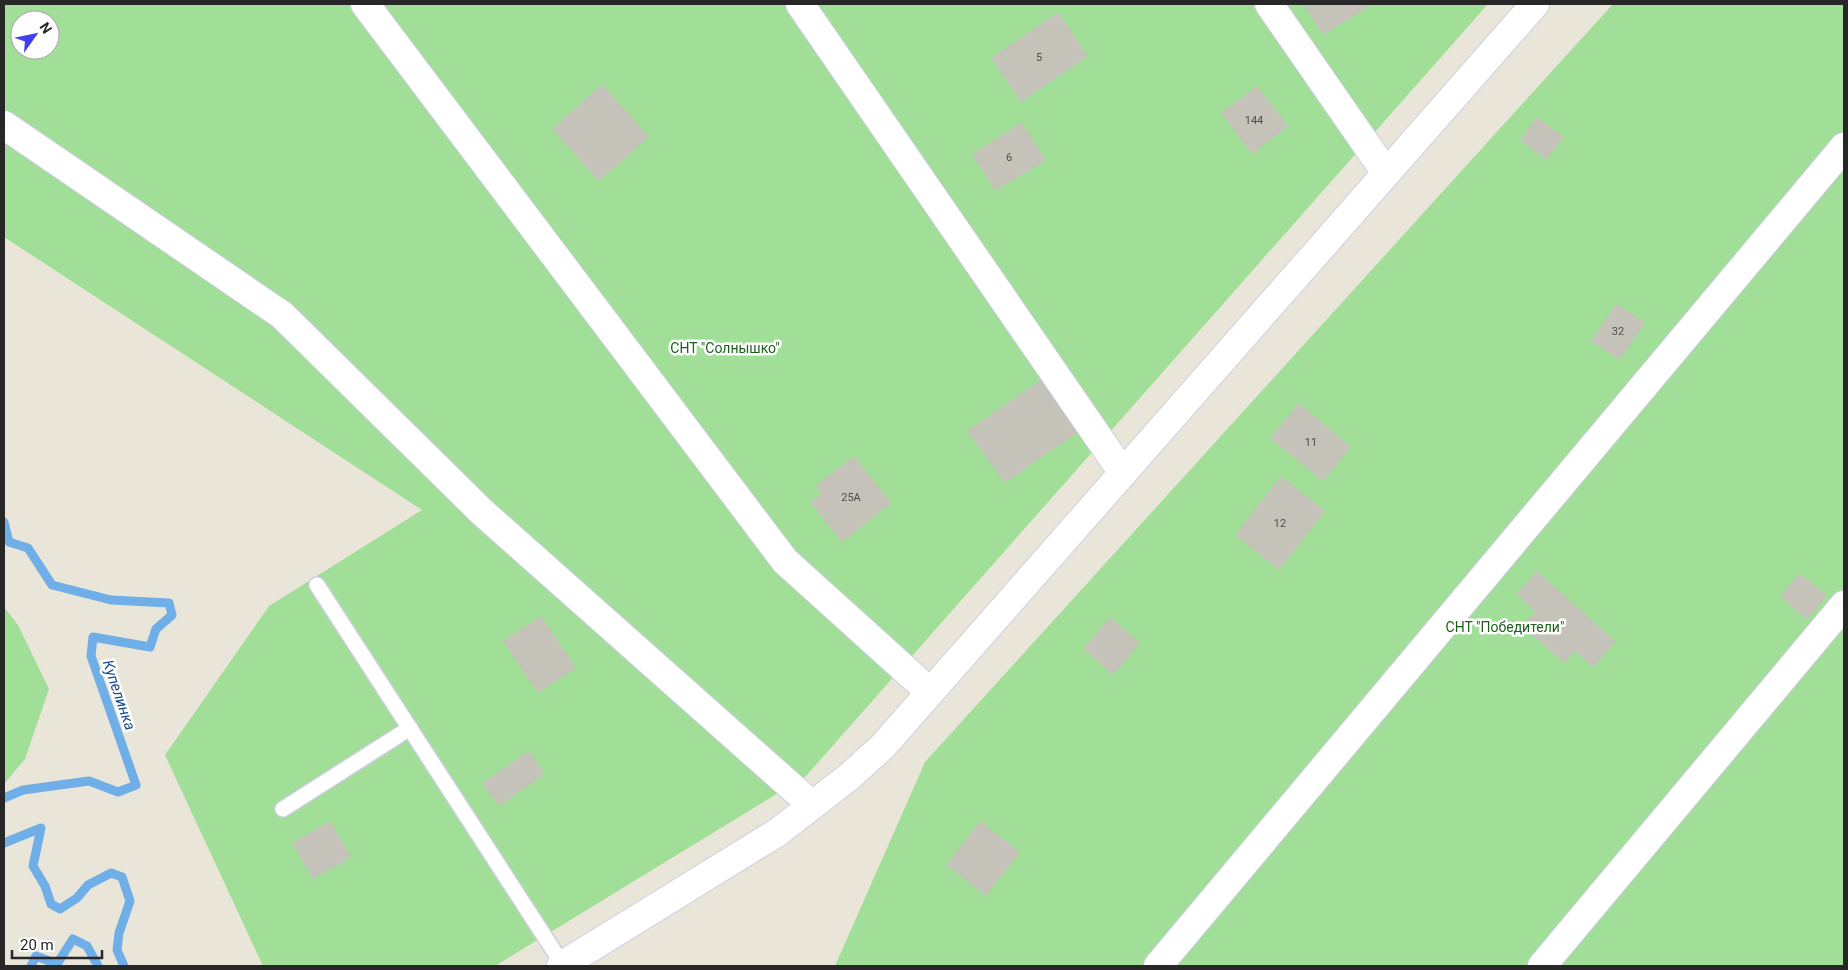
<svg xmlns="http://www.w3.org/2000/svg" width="1848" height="970" font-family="Roboto,sans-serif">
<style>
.green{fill:#a1de97;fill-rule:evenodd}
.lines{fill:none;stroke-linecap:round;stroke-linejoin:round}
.stream{stroke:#70aee7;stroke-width:9}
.building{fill:#c4c2b9}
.service-casing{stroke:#cfcee0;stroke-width:18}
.minor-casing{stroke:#cfcee0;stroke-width:30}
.service{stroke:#fff;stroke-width:15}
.minor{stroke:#fff;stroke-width:28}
.labels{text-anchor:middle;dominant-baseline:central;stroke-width:5;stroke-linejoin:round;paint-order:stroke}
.number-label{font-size:11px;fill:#4e4e4c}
.park-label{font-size:14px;fill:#1c5f1c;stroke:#fff}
.water-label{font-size:15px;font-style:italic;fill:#134a8f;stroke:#fff}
</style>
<rect width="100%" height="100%" fill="#e9e6d9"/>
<g class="green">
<path d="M 4,4 L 1488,4 L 806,776 L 495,966 L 263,966 L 165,755 L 269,606 L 422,510 L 4,237 ZM 20,20 L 50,20 L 50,50 L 20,50 Z"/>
<polygon points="1613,4 1844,4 1844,966 835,966 925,762"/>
<polygon points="4,607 18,625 49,689 25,759 4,784"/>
</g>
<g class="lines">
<g class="stream">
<polyline points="4,522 9,542 28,548 52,585 111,600 169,603 172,615 156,629 150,647 93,637 91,656 136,785 118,792 89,781 23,790 4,798"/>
<polyline points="4,843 41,828 33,866 45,886 51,904 60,909 77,898 88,885 111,873 122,877 130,901 119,933 117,950 124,966"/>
<polyline points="31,966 36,956 57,964 73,939 87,946 98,966"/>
</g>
</g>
<g class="building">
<polygon points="1303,4 1373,4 1323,35"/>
<polygon points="1058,12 1088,56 1021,102 991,58"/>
<polygon points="602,84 649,137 599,181 552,129"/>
<polygon points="1257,86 1288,126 1252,154 1221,113"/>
<polygon points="1537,117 1564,137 1546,160 1520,140"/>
<polygon points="1022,122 1046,160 995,191 972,154"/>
<polygon points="1616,304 1645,322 1620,360 1591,341"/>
<polygon points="1046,376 1082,429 1005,483 967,431"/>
<polygon points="1299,403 1351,447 1323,481 1270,438"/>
<polygon points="854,456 891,503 842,542 810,502 821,493 815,486"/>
<polygon points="1281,476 1325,511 1279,570 1235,535"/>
<polygon points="1537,571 1616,642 1593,667 1575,651 1564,663 1522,626 1535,612 1516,594"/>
<polygon points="1800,573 1827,596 1807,620 1780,596"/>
<polygon points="541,616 576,668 538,693 503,641"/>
<polygon points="1110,617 1140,643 1113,675 1083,649"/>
<polygon points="529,751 545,774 499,806 482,783"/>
<polygon points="330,821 351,857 313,879 292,843"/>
<polygon points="980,821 1020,852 986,896 946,865"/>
</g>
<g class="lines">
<g class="service-casing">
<g id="service">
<polyline points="317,585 563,965"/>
<polyline points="283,809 410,728"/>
</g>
</g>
<g class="minor-casing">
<g id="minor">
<polyline points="365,4 785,561 930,692"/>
<polyline points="800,4 1123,473"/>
<polyline points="1269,4 1386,173"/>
<polyline points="4,125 282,315 482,512 812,805"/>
<polyline points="561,966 778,832 850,776 883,746 1535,4"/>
<polyline points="1158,966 1844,147"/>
<polyline points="1542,966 1844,605"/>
</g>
</g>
<use href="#service" class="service"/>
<use href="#minor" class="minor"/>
</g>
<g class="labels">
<g class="number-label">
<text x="1039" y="57">5</text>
<text x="1254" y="120">144</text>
<text x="1009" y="157">6</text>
<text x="1618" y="331">32</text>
<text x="1311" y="442">11</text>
<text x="851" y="497">25А</text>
<text x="1280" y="523">12</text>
</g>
<g class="park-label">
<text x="725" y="348">СНТ "Солнышко"</text>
<text x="1505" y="627">СНТ "Победители"</text>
</g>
<g class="water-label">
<text transform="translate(119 695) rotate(71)">Купелинка</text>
</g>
</g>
<rect width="1848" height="970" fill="none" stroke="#272727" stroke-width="10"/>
<g transform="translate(35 35) rotate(57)"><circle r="24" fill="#ffffff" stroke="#a9a9a9"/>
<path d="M0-4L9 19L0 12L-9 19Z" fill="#433ff0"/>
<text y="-8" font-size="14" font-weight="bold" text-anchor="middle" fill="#272727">N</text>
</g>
<path d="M12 950v8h90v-8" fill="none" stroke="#272727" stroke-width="2.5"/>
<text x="20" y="950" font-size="15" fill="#272727" stroke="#ffffff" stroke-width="4" paint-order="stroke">20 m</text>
</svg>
